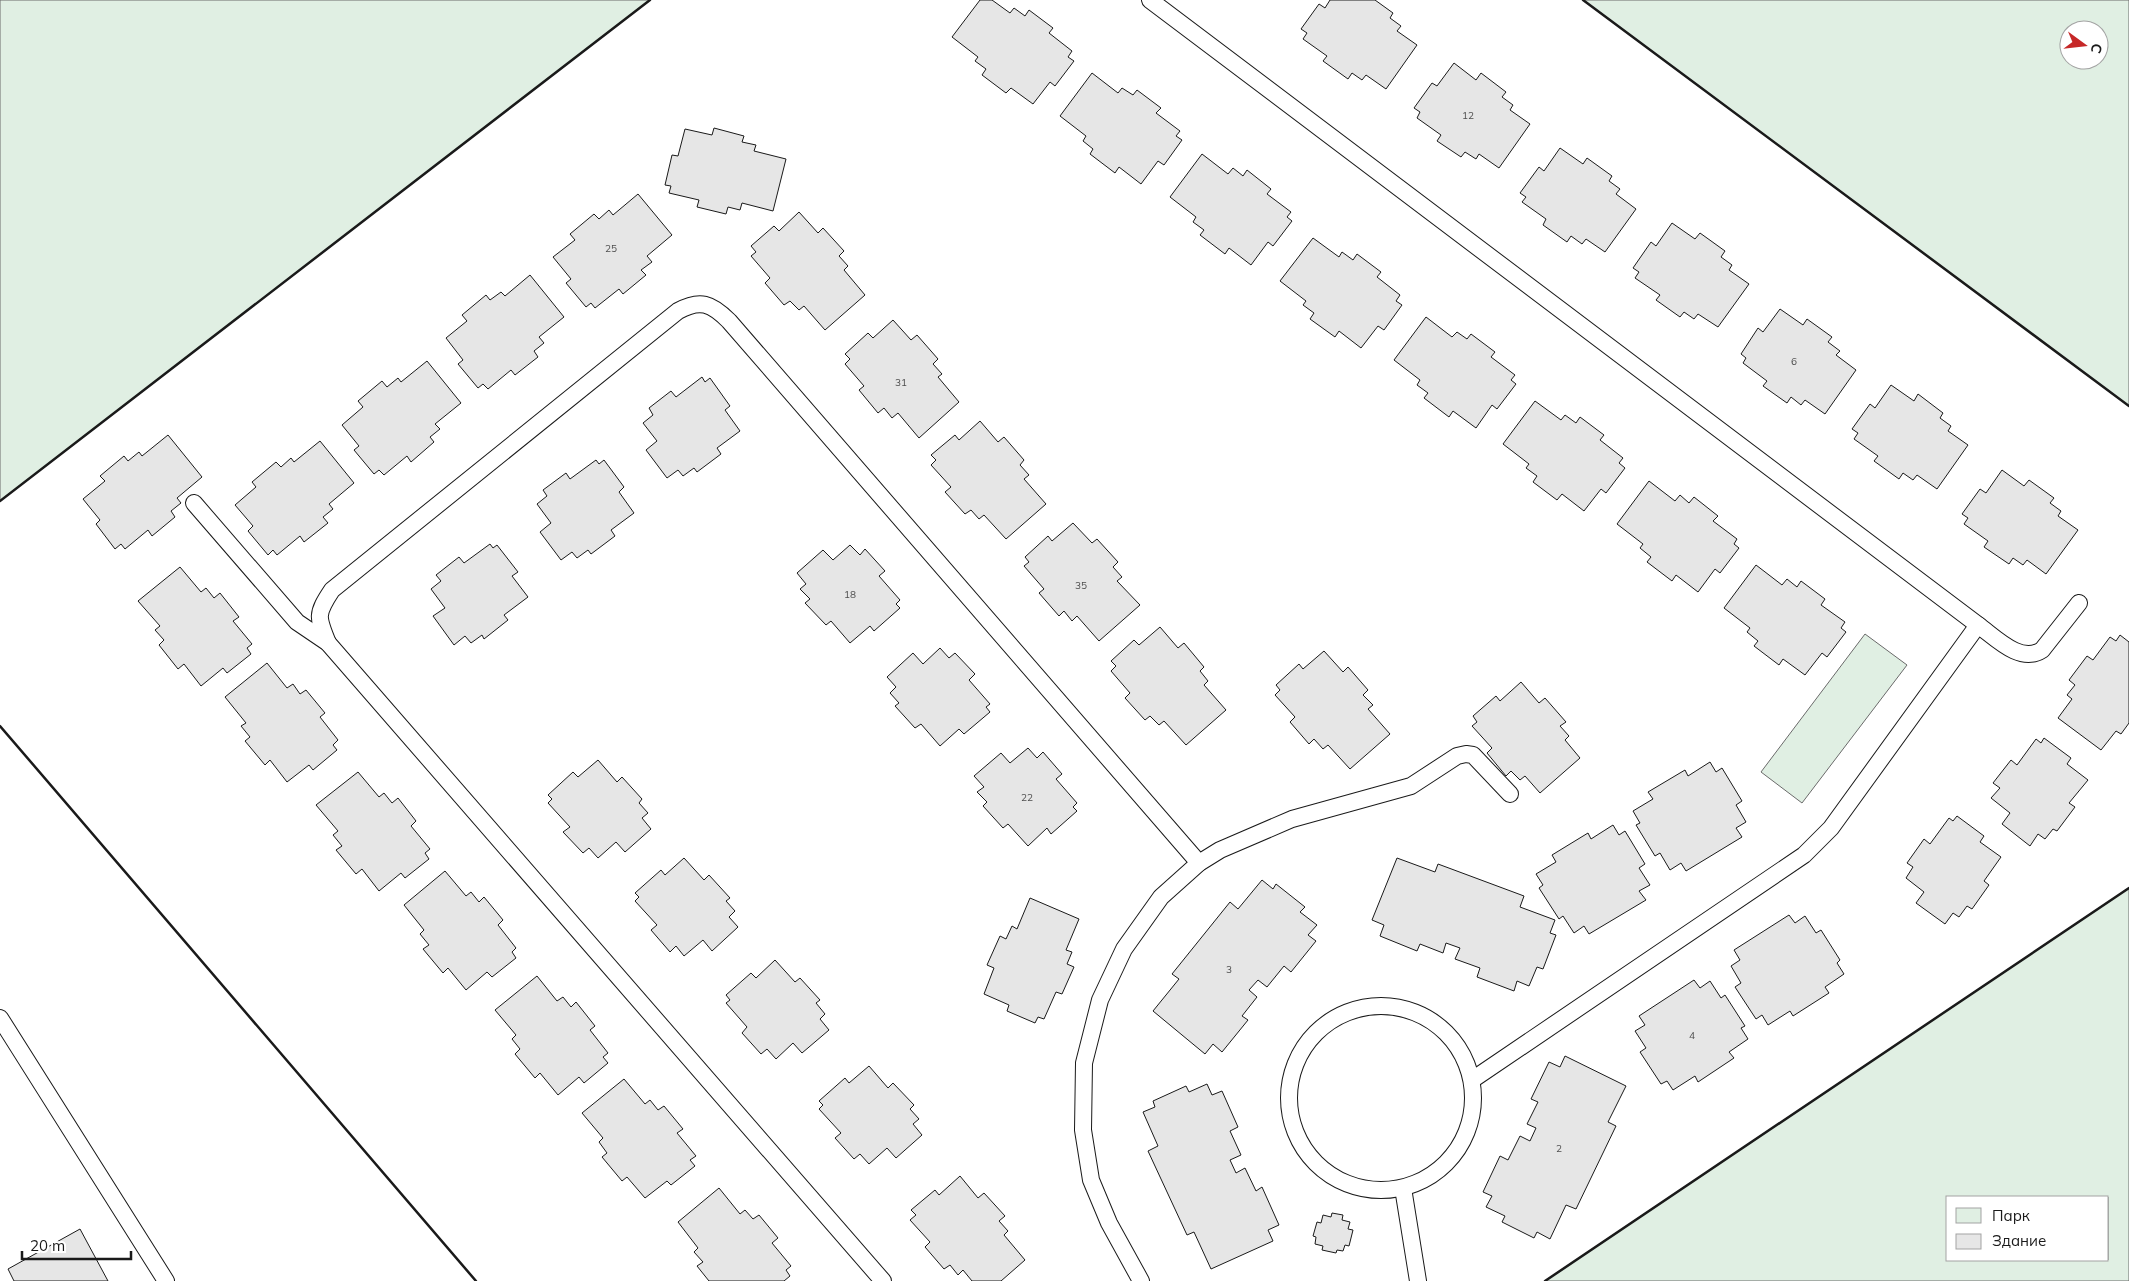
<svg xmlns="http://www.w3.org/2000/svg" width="2129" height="1281" font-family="Mulish,sans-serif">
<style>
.green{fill:#e0efe3;stroke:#6a6a6a;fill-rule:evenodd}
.building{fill:#e6e6e6;stroke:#1a1a1a}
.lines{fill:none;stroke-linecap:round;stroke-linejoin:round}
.service-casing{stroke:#1a1a1a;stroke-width:18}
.service{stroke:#fff;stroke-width:16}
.wall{stroke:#1a1a1a;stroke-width:2.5}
.labels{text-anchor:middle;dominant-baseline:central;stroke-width:4;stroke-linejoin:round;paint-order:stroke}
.number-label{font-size:10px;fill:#4d4d4d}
</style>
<rect width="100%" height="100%" fill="#fff"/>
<g class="green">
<polygon points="0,0 650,0 0,501"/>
<path d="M 1583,0 L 2129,0 L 2129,406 ZM 2069,30 L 2099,30 L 2099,60 L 2069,60 Z"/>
<polygon points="1865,634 1907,665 1802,803 1761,772"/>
<path d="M 2129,888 L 2129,1281 L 1545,1281 ZM 1948,1197 L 2108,1197 L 2108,1260 L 1948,1260 Z"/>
</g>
<g class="building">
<polygon points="980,0 992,0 1010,13 1014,8 1025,16 1029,10 1053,28 1049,33 1072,51 1068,57 1074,61 1055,86 1050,82 1033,104 1011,88 1006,93 982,75 986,69 975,61 978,57 952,37"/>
<polygon points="1330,0 1375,0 1393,13 1390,18 1401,26 1397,31 1417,45 1386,89 1366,75 1362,80 1352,73 1348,79 1323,61 1327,56 1303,39 1307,33 1301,29 1319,4 1325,8"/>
<polygon points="1454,63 1476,80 1481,73 1506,92 1502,97 1513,105 1510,110 1530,124 1499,168 1479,154 1476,159 1465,152 1461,157 1437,141 1441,135 1417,118 1420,112 1414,108 1432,83 1437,86"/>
<polygon points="1092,73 1118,93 1122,88 1133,95 1137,90 1161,108 1156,113 1180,131 1176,136 1182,140 1164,165 1158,161 1141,184 1119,167 1115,173 1090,154 1093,149 1083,141 1086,136 1060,116"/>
<polygon points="714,128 744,136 742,142 756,145 754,151 786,159 773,211 742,203 740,210 728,207 726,214 697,207 699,200 669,193 671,186 665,185 672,155 678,156 685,129 712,135"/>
<polygon points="1560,148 1583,164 1587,158 1612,176 1609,181 1620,189 1616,194 1636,209 1605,252 1586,239 1582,244 1571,236 1567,242 1543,225 1546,219 1522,202 1526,197 1520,193 1539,167 1544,171"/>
<polygon points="1202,154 1228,174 1233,168 1243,176 1247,170 1271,189 1267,194 1291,212 1287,217 1292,221 1273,246 1268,242 1251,265 1229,248 1225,254 1200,235 1204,230 1193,222 1196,217 1170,197"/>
<polygon points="638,194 672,235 647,256 652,262 641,270 646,275 623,294 619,289 595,308 591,303 586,307 566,283 571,279 553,257 575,240 570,234 594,214 599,219 609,210 613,215"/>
<polygon points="799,212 818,233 823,228 844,251 839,256 848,266 844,270 865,295 825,330 804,306 799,310 790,301 784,305 765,283 770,278 751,256 756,252 751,246 774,226 779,231"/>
<polygon points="1672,223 1695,239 1700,233 1725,251 1721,257 1732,265 1729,270 1749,284 1718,327 1698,314 1694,319 1684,312 1680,317 1656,300 1660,295 1635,278 1639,272 1633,268 1651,242 1656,246"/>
<polygon points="1313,238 1339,257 1342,252 1353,260 1357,254 1381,272 1377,277 1400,295 1396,301 1402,305 1384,330 1378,326 1361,348 1339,331 1335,337 1310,319 1314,313 1303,305 1306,301 1280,281"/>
<polygon points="530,275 564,317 539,337 544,343 534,351 538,357 515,375 511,370 488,389 483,384 478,388 458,364 463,360 446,338 467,321 462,315 486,295 490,300 501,292 505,296"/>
<polygon points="1780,309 1803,325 1807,319 1832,337 1828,342 1840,351 1836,355 1856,370 1825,414 1805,400 1801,405 1791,397 1787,403 1763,386 1767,381 1743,363 1746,358 1741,354 1758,328 1763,332"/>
<polygon points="1426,317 1452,337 1457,332 1467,339 1471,334 1495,352 1491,357 1515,375 1511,380 1516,384 1497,409 1492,405 1476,428 1453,411 1449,417 1424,398 1428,393 1417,385 1420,380 1394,360"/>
<polygon points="893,320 911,340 917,335 938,359 933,364 942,374 938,377 959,402 919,438 898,413 892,418 884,408 878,413 859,390 864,386 845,364 850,359 845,354 868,333 873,338"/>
<polygon points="427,361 461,403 435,424 440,429 430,437 434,442 411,462 407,456 384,475 379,470 374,474 354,450 359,446 342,425 363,407 358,401 382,381 387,387 398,378 401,382"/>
<polygon points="702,377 705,382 710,378 730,406 725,410 740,431 717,448 721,454 697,472 694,468 683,476 678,470 667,478 646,450 657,441 643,423 653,415 649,408 671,391 676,397"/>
<polygon points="1891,385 1914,401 1918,394 1943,413 1940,418 1951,426 1948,431 1968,445 1937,489 1917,475 1913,480 1903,473 1899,479 1874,461 1878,456 1854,439 1858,433 1852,429 1870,404 1875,408"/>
<polygon points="1535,401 1561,420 1565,415 1576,423 1580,417 1604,435 1600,440 1623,458 1619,463 1625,468 1606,493 1601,489 1584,511 1562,494 1557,500 1533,482 1537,476 1526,468 1529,464 1503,444"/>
<polygon points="980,421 998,442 1004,437 1024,460 1020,465 1029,475 1024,479 1046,504 1006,539 984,515 979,519 971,510 965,514 945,492 951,487 931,465 936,460 931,455 955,435 959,440"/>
<polygon points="168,435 202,477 177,498 181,503 171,511 175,517 152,536 148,530 125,549 121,544 115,549 96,524 100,520 83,499 105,481 100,476 124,456 128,461 139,452 142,456"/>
<polygon points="320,441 354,483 329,504 333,509 323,517 328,523 304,542 300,536 277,555 273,550 268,555 248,531 253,526 235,505 256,487 252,482 276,462 281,467 291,458 294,462"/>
<polygon points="596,460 599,464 604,460 624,487 619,492 634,513 611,530 615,536 591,554 588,550 577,558 572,552 561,560 540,532 551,523 537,504 547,496 543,490 566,473 570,479"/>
<polygon points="2002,470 2024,486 2029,480 2054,498 2050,503 2061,511 2058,516 2078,530 2046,574 2027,560 2023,565 2013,558 2009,564 1984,547 1988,541 1964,524 1968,518 1962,514 1980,489 1986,493"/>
<polygon points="1649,481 1675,501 1680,495 1689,503 1694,497 1718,516 1713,521 1737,539 1734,544 1739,548 1720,573 1715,569 1698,592 1676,575 1672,581 1647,562 1651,557 1640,548 1643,544 1617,524"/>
<polygon points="1073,523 1092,543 1097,539 1118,562 1113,567 1122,577 1117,581 1140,605 1099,641 1077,616 1072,621 1064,611 1059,616 1039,593 1044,589 1024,566 1029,562 1025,557 1048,536 1052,541"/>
<polygon points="490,544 493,548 497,545 518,572 512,576 528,597 504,615 508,620 484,639 482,635 471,643 465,636 454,645 433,616 445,608 431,589 441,581 436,575 459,557 464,563"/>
<polygon points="850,545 860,555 865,549 885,571 879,576 900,600 896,604 900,608 874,631 870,626 850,643 831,621 826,625 805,603 810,599 800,589 806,584 797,573 823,550 833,560"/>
<polygon points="1756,565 1782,585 1787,579 1797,587 1801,581 1825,599 1821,605 1845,622 1841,628 1846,632 1827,657 1822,653 1805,675 1783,659 1779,665 1754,646 1758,641 1747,632 1750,628 1724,608"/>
<polygon points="180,567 201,592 206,588 214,598 220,593 239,617 233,621 252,644 247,648 251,654 227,673 223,668 201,686 184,664 178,669 159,645 164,640 155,630 160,626 138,601"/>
<polygon points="1160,627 1178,648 1184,643 1204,667 1200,671 1208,681 1204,685 1226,710 1186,745 1164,721 1159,725 1150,716 1145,720 1125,698 1130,693 1111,671 1116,666 1111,661 1134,640 1139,645"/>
<polygon points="2120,635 2129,642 2129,723 2121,734 2116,731 2101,750 2058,718 2072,699 2067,695 2075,685 2069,680 2087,656 2093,660 2110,637 2116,641"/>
<polygon points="940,648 949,658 955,653 975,674 969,680 990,704 986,707 990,712 964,734 959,729 940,746 921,724 915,728 895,706 899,703 890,693 896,687 887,677 913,653 923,664"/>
<polygon points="1324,651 1343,672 1348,667 1368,690 1363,695 1373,705 1368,709 1390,734 1350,769 1328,745 1323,749 1314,739 1309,744 1290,722 1295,717 1275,695 1280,690 1276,685 1299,664 1303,669"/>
<polygon points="267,663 287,688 293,684 300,694 306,690 325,713 320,717 338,740 333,745 337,750 313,770 309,765 287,782 270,760 265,765 245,741 250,737 241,726 246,723 225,697"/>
<polygon points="1521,682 1539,703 1545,698 1566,722 1560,726 1569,736 1565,740 1580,758 1540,793 1525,776 1520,780 1511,771 1506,776 1487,753 1492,748 1472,726 1477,722 1473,716 1496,696 1500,701"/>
<polygon points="2044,738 2071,758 2067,764 2088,780 2069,803 2075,807 2057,831 2053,829 2045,839 2038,834 2030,846 2002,824 2010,813 1991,798 2000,788 1993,783 2011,760 2017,765 2036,739 2041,743"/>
<polygon points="1028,748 1037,758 1043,752 1062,774 1056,779 1077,803 1073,807 1077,811 1051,834 1047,828 1028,846 1008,824 1003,828 983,806 987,802 977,792 984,787 974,776 1001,753 1010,763"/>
<polygon points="598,760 617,782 622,777 642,799 639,803 648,813 642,818 651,829 625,852 616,842 598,858 589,848 583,853 563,832 570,827 548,803 552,799 548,795 573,772 578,777"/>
<polygon points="1710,762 1716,772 1722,768 1742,801 1736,805 1746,822 1736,828 1742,837 1686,871 1681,863 1670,870 1660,853 1655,856 1636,825 1640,823 1633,811 1653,799 1648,792 1685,770 1688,776"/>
<polygon points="358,772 379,797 384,793 392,803 398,798 416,821 411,826 430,849 425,853 429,859 405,878 401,873 379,891 362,869 356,874 336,850 342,846 333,835 338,831 316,805"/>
<polygon points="1957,816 1984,836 1980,842 2001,857 1984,881 1989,885 1972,909 1967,906 1959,917 1953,913 1945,924 1916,903 1924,892 1906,878 1913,867 1907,863 1924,839 1930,844 1949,818 1953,821"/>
<polygon points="1613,825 1619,835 1625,831 1645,864 1639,868 1650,885 1639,891 1646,900 1589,934 1584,926 1574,933 1563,916 1559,919 1539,888 1543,885 1536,874 1556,862 1552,855 1588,833 1591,839"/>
<polygon points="684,858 704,880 709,875 730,898 726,901 735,911 729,917 738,927 712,951 703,940 684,956 676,946 670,952 651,930 657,925 635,901 639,897 635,893 661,870 665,875"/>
<polygon points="1397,858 1435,872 1438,864 1524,896 1520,907 1555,920 1550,933 1556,935 1543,969 1537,967 1529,986 1517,981 1514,991 1477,977 1480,968 1455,959 1460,948 1446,943 1443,953 1420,944 1417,951 1380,936 1384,925 1372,920"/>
<polygon points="445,871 466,896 471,892 479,902 484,897 503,920 498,925 516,948 512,952 516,958 492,977 487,972 466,990 448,968 443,973 423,949 429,945 420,934 424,930 404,905"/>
<polygon points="1262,880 1273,889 1276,884 1305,907 1300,912 1317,925 1308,935 1316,941 1291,972 1284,966 1267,987 1258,980 1249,990 1257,997 1242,1016 1248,1020 1222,1052 1213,1044 1205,1054 1153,1011 1179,979 1172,974 1230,902 1238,909"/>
<polygon points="1030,898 1079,919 1066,950 1072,952 1067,964 1074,967 1062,994 1056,992 1044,1019 1038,1017 1035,1023 1007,1011 1009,1005 984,994 994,968 987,965 1000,936 1006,939 1012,926 1017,929"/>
<polygon points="1789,915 1795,923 1805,916 1816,933 1821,930 1840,960 1837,963 1844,974 1825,987 1829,993 1793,1016 1790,1011 1768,1025 1762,1015 1756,1019 1735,987 1741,983 1731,966 1740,960 1734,950"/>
<polygon points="775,960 795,982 800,978 820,1000 816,1003 825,1014 820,1019 829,1030 802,1053 793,1043 776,1059 767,1049 761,1054 742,1033 747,1027 726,1003 730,1000 726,995 751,973 756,978"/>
<polygon points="537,976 557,1001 563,997 571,1007 576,1002 595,1026 590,1030 608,1053 603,1057 608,1063 584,1083 579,1077 558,1095 540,1073 535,1078 515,1054 520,1049 512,1039 516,1035 495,1010"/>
<polygon points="1694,980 1700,988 1710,981 1721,998 1725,995 1745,1026 1741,1028 1748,1039 1729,1052 1734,1058 1698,1082 1695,1076 1673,1090 1667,1081 1661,1084 1640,1052 1646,1048 1635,1031 1645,1025 1639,1016"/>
<polygon points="1565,1056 1626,1086 1608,1122 1616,1126 1576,1209 1566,1205 1550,1239 1537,1232 1534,1238 1502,1222 1505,1216 1486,1207 1492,1196 1483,1192 1500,1156 1508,1160 1520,1136 1530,1141 1536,1128 1527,1124 1538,1102 1531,1099 1549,1062 1560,1067"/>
<polygon points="869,1066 888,1088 893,1083 914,1105 910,1109 919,1119 913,1124 922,1135 896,1158 887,1148 869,1164 860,1154 854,1159 835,1138 841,1133 819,1109 823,1105 819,1101 845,1078 849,1083"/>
<polygon points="624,1079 645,1104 650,1100 658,1110 664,1106 683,1129 677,1133 696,1156 690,1160 695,1166 671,1185 667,1181 645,1198 627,1177 622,1181 602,1157 607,1153 599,1142 603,1138 582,1113"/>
<polygon points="1207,1084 1212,1095 1222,1091 1238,1127 1230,1131 1241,1155 1230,1160 1236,1173 1245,1168 1256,1191 1262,1187 1279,1225 1268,1230 1273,1241 1211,1269 1194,1232 1187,1235 1148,1151 1158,1146 1143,1112 1155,1107 1153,1101 1186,1086 1189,1092"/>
<polygon points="960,1176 978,1198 984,1193 1005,1216 999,1221 1008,1231 1004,1235 1025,1260 1001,1281 972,1281 963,1270 958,1275 950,1265 944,1269 925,1247 930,1242 910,1220 916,1215 911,1210 935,1190 939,1195"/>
<polygon points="719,1188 740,1214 745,1210 753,1219 759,1215 778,1238 772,1243 791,1266 786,1270 790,1276 784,1281 709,1281 697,1266 703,1262 694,1252 698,1248 678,1222"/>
<polygon points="1332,1213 1343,1215 1342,1220 1350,1222 1348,1229 1353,1230 1349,1246 1345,1245 1343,1251 1337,1250 1336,1253 1322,1250 1323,1246 1315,1244 1316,1237 1313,1236 1317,1222 1321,1223 1323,1215 1331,1217"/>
<polygon points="80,1229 108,1281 14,1281 8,1269"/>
</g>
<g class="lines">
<g class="service-casing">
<g id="service">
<path d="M 1150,0 L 1978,625 C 1996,638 2020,664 2042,650 L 2079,603"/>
<polyline points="194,503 297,622 328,643 883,1281"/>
<path d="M 328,643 C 317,617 316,614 332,590 L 678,311 C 700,299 711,303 729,321 L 1199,863"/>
<circle cx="1381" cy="1098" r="92"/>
<polyline points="0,1018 166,1281"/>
<polyline points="1472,1080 1804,855 1831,828 1978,625"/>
<polyline points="1403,1188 1418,1281"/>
<polyline points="1141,1281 1109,1223 1091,1180 1083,1130 1084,1063 1100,1000 1124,949 1161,897 1199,863 1220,850 1292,819 1411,786 1457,756 1466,754 1473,755 1510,794"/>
</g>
</g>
<use href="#service" class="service"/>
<g class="wall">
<polyline points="1583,0 2129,406"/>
<polyline points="0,501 650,0"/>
<polyline points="0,726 476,1281"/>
<polyline points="1545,1281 2129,888"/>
</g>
</g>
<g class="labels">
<g class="number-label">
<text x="1468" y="115">12</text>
<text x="611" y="248">25</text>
<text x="1794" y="361">6</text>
<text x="901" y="382">31</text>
<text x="1081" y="585">35</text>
<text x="850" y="594">18</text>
<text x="1027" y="797">22</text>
<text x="1229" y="969">3</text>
<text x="1692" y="1035">4</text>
<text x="1559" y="1148">2</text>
</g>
</g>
<rect x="1946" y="1196" width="162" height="65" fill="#ffffff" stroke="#a3a3a3"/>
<rect x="1956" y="1208" width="25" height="15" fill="#e0efe3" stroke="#a3a3a3"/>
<text x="1992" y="1221" font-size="15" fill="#1a1a1a">Парк</text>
<rect x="1956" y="1234" width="25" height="15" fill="#e6e6e6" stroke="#a3a3a3"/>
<text x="1992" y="1246" font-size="15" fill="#1a1a1a">Здание</text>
<g transform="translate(2084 45) rotate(105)"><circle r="24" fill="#ffffff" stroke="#a3a3a3"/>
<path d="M0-4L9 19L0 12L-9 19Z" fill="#c62828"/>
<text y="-8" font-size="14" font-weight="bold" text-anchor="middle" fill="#1a1a1a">С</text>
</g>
<path d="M22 1251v8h109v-8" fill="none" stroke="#1a1a1a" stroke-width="2.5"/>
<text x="30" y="1251" font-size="15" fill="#1a1a1a" stroke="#ffffff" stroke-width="4" paint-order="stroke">20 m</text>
</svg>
